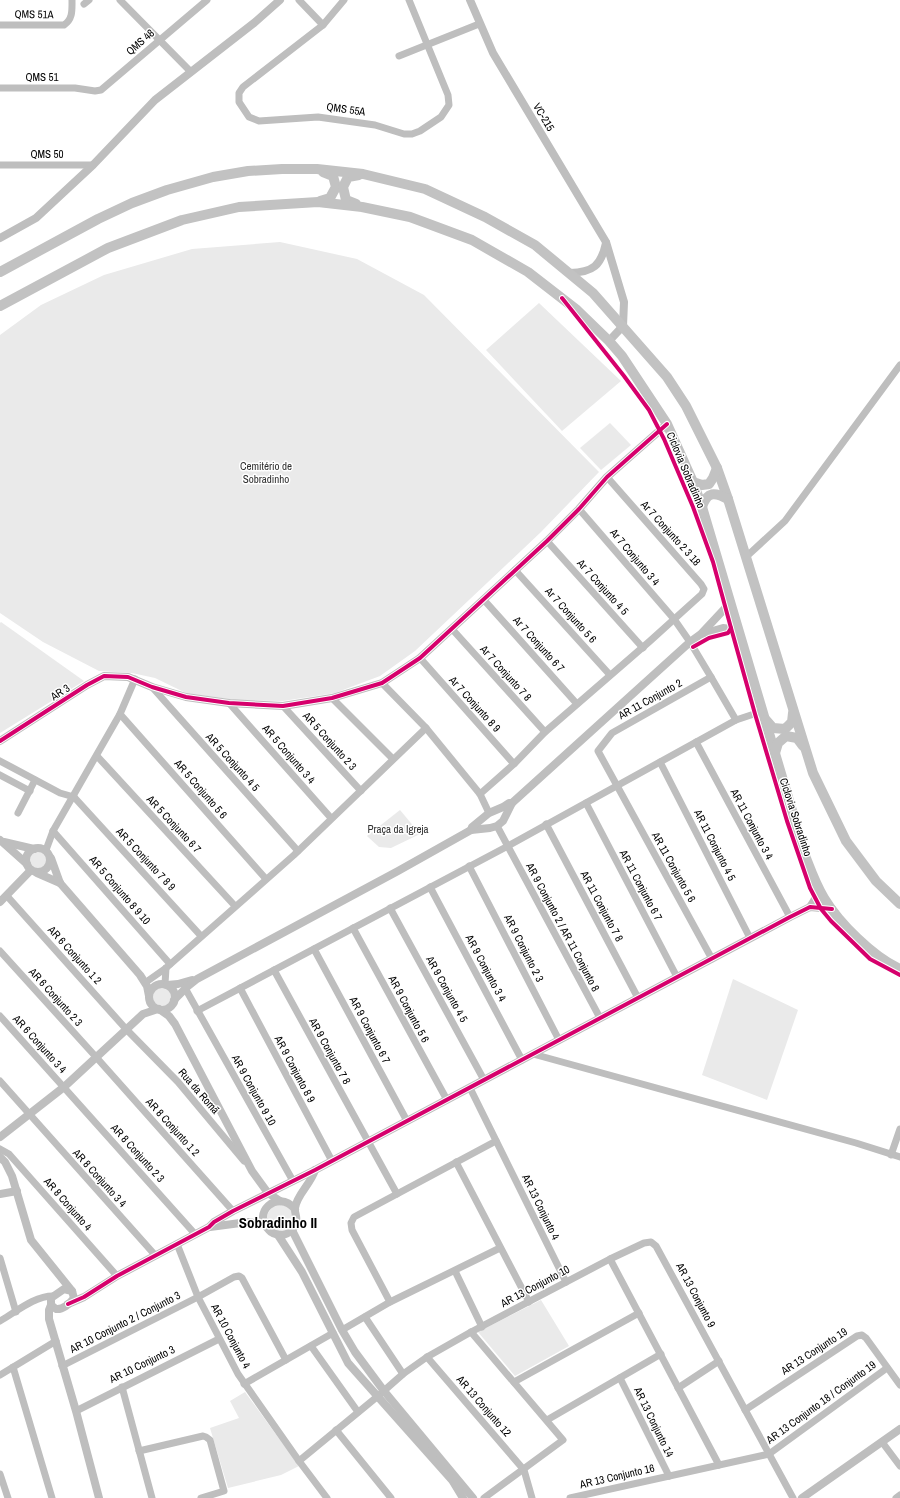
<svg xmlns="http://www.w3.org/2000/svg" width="900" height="1498" font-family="'Archivo Narrow',sans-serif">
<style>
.green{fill:#eaeaea}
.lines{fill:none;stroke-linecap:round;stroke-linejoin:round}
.minor{stroke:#bebebe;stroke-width:7}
.tertiary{stroke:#bebebe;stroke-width:8}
.secondary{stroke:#c2c2c2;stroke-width:10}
.cycleway-casing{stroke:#fff;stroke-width:6}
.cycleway{stroke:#d6006c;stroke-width:4}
.labels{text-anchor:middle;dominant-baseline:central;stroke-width:3;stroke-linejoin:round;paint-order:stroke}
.street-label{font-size:11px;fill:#000;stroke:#fff}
.park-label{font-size:11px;fill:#303030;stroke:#fff}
.district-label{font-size:15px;font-weight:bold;fill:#000;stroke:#fff}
</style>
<rect width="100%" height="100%" fill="#fff"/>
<g class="green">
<polygon points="280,242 357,259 424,295 599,472 541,532 415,651 380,676 335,693 283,701 236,700 186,693 155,678 132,673 99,671 43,642 0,613 0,335 41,305 104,275 192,249"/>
<polygon points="539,303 621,381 562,431 486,350"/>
<polygon points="610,423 631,445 601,470 580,448"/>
<polygon points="1,622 84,681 0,733 0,623"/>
<polygon points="400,810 420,834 391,848 379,847 367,836"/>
<circle cx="38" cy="859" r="10"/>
<polygon points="733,979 798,1010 767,1100 702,1075"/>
<circle cx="162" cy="996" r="10"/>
<polygon points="274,1204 290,1206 295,1222 286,1232 273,1231 265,1218"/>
<polygon points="541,1300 569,1346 515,1376 478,1332"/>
<polygon points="245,1392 299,1466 281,1475 228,1488 210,1428 239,1418 230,1401"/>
</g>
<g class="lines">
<g class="minor">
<polyline points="120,0 191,72"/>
<polyline points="299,0 323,25"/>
<polyline points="344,0 323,25 243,87 239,93 239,102 249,117 259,121 318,117 375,125 404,134 412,134 420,131 441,117 449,105 448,95 409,0"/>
<polyline points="84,4 89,0"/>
<path d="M 0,25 L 64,25 C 73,19 72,10 72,0"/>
<polyline points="399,56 479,24"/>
<polyline points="0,88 75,88 95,91 101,90 207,0"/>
<polyline points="0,165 93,165"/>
<polyline points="579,509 674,619 690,642 711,677"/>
<polyline points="547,541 643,648"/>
<polyline points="746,557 785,521 900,365"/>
<polyline points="515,570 610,675"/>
<polyline points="484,600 577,704"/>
<polyline points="452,629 545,732"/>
<polyline points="420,658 514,764"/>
<polyline points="382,683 426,728 480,794 489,813"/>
<polyline points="152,687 298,851"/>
<polyline points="332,698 393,759"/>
<polyline points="229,703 331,818"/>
<polyline points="283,706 361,791"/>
<polyline points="120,714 266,879"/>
<polyline points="696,742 790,917"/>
<polyline points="97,756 235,906"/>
<polyline points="0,761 60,793 74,797"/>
<polyline points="660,762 750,938"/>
<polyline points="0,775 30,791"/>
<polyline points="480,794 514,764 545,732 650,641 702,594 704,589 701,584 607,477"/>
<polyline points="74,797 201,936"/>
<polyline points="586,803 677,977"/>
<polyline points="18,813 35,780"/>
<polyline points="546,824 638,998"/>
<polyline points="497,826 600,1018"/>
<polyline points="53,831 170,964"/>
<polyline points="46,850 53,831 120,714 135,679"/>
<polyline points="469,866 559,1040"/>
<polyline points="430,887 522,1060"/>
<polyline points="7,896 126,1029 178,1082 244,1161"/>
<polyline points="390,908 484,1080"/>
<polyline points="353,928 447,1100"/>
<polyline points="314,949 407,1121"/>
<polyline points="0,951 96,1057 233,1211"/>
<polyline points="712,959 598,751 612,733 711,677 736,720"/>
<polyline points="274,970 397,1194"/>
<polyline points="149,980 166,968 294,855 426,728"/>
<polyline points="165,984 166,968"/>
<polyline points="185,988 293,1181"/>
<polyline points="240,988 332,1161"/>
<polyline points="197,1011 508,846 736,720 763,711"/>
<polyline points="0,1016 195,1234"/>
<polyline points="533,1054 856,1143 900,1157"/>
<polyline points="0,1081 155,1255"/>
<polyline points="470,1088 566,1282"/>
<polyline points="0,1149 9,1154 117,1276"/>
<polyline points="891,1155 900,1129"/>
<polyline points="456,1162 529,1302"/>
<polyline points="177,1244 198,1297 238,1374 299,1461 327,1498"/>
<polyline points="0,1258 16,1312"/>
<polyline points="610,1259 719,1465"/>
<polyline points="455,1271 482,1327"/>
<polyline points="390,1302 352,1230 351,1223 354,1217 496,1141"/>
<polyline points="365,1317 403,1374"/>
<path d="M 0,1321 C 16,1312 34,1296 53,1296"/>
<polyline points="342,1330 390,1302 500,1248"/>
<polyline points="471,1332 563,1440 484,1498"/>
<polyline points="311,1346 358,1412"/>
<polyline points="427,1357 524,1470 532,1498"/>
<polyline points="62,1366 198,1297 234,1277 239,1276 242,1278 286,1360"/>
<polyline points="13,1367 52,1498"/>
<polyline points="0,1375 56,1341"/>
<polyline points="620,1378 669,1476"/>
<polyline points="514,1382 639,1313"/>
<polyline points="244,1384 333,1333"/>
<polyline points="122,1387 152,1498"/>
<polyline points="678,1388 719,1361"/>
<polyline points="745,1410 857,1336 862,1335 866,1338 900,1385"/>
<polyline points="76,1411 219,1339"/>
<polyline points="547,1420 661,1354"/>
<polyline points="336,1430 391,1498"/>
<polyline points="882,1442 900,1466"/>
<polyline points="139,1451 203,1436 206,1437 210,1440 224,1491 201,1498"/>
<polyline points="299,1461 378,1396 403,1374 427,1357 471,1332 610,1259 644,1243 651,1242 656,1246 793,1498"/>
<polyline points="0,1474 8,1498"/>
<polyline points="570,1498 769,1454 887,1368"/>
<polyline points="896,1498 900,1495"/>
</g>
<g class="tertiary">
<polyline points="470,0 493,53 606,242 624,302 623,326 609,341"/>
<polyline points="0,238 36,218 93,165 155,100 254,23 280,0"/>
<path d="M 570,273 C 593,272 601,266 606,243"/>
<polyline points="702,634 723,628 738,630"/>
<polyline points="0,741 87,685 104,676 128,677 152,687 186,697 229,703 283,706 332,698 382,683 420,658 547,541 579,509 607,477 667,424"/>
<polyline points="471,830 490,828 497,826 503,821 512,803"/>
<polyline points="0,840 27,864"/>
<polyline points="4,842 34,849"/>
<circle cx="38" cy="860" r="12"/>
<polyline points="51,858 60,883 140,975 147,986 149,996"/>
<polyline points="37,873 60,883"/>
<polyline points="0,902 31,870"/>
<polyline points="810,907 815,899 818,887"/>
<circle cx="162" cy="997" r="13"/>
<polyline points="167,985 178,984 192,980"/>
<polyline points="174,1000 187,987 197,979 398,871 471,830 472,827 489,813 503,807 509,803 512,803 690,642 701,634 730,603"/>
<polyline points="159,1009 169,1016 175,1024 252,1171 268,1193 280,1201"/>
<polyline points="0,1137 64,1087 143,1014 158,1009"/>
<polyline points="0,1157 5,1162 12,1176 31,1240 72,1291"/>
<polyline points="0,1194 17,1191"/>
<path d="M 295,1209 C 277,1188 251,1214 269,1230 C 272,1234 278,1235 283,1235 C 288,1234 293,1230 295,1226 C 299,1218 294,1214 295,1208 C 297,1194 311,1184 315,1170"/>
<polyline points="210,1227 248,1222 265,1225"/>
<polyline points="292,1230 342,1330 355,1352 384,1391 473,1498"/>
<polyline points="278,1235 302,1272 348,1363 452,1480 463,1498"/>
<path d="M 64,1289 L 72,1291 L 74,1298 C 70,1304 62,1310 56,1309 L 51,1305 L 51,1298 Z"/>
<polyline points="68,1304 84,1297 117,1276 209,1227 214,1222 233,1211 315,1170 790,917 810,907 832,909"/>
<polyline points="51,1305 49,1310 49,1319 76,1411 99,1498"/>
<polyline points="802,1498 900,1429"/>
</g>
<g class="secondary">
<polyline points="320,201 330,198 336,187 333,176 323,172"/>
<polyline points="356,204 346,200 343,187 348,177 359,175"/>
<polyline points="0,272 98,219 132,203 167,190 213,177 248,171 282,169 317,169 363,174 425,189 485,217 535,245 593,293 667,377 686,406 717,468 728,499 813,773 846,841 876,881 900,904"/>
<path d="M 0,306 L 108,248 L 182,220 L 239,207 L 318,202 L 362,207 L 410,217 L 472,240 L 528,272 L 577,310 L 609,341 L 622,356 L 667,424 L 693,482 L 702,507 L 806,858 C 811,871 816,885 824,898 C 839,923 873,957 900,969"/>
<polyline points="693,482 702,485 709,484 713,478 717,468"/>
<path d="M 702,507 C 707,491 715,492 728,499"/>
<polyline points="766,720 773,728 785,729 792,722 793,713"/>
<polyline points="775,753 778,743 786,736 797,738 803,746"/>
</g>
<g class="cycleway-casing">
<g id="cycleway">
<polyline points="562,298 624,376 649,410 664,439 693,507 713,562 731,628"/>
<polyline points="693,647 709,638 728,633 731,628 755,714 787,821 810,888 821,909 831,921 870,959 900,975"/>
<polyline points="0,741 87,685 104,676 128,677 152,687 186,697 229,703 283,706 332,698 382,683 420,658 547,541 579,509 607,477 667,424"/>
<polyline points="68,1304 84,1297 117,1276 209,1227 214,1222 233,1211 315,1170 790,917 810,907 832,909"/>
</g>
</g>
<use href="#cycleway" class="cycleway"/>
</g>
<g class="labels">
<g class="street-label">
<text transform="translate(34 14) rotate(1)">QMS 51A</text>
<text transform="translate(140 42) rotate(-41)">QMS 48</text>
<text x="42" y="77">QMS 51</text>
<text transform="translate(346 109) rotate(8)">QMS 55A</text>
<text transform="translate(544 117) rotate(59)">VC-215</text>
<text x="47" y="154">QMS 50</text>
<text transform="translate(686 470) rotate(67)">Ciclovia Sobradinho</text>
<text transform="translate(671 533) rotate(48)">Ar 7 Conjunto 2 3 18</text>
<text transform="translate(635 557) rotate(50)">Ar 7 Conjunto 3 4</text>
<text transform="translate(603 587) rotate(48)">Ar 7 Conjunto 4 5</text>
<text transform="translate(571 615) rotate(48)">Ar 7 Conjunto 5 6</text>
<text transform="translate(539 644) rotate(48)">Ar 7 Conjunto 6 7</text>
<text transform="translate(506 673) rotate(48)">Ar 7 Conjunto 7 8</text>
<text transform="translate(60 692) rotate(-33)">AR 3</text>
<text transform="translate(650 699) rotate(-29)">AR 11 Conjunto 2</text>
<text transform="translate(475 704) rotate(48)">Ar 7 Conjunto 8 9</text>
<text transform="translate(330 741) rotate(48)">AR 5 Conjunto 2 3</text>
<text transform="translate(289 754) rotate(49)">AR 5 Conjunto 3 4</text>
<text transform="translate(233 762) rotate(48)">AR 5 Conjunto 4 5</text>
<text transform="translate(201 789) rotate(49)">AR 5 Conjunto 5 6</text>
<text transform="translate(796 817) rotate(72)">Ciclovia Sobradinho</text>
<text transform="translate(174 824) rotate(47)">AR 5 Conjunto 6 7</text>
<text transform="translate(752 824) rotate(62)">AR 11 Conjunto 3 4</text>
<text transform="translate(715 845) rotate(63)">AR 11 Conjunto 4 5</text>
<text transform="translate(146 859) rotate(47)">AR 5 Conjunto 7 8 9</text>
<text transform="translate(674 867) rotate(61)">AR 11 Conjunto 5 6</text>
<text transform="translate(641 885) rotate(62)">AR 11 Conjunto 6 7</text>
<text transform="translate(120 890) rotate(49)">AR 5 Conjunto 8 9 10</text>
<text transform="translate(602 906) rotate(62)">AR 11 Conjunto 7 8</text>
<text transform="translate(563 927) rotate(62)">AR 9 Conjunto 2 / AR 11 Conjunto 8</text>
<text transform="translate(524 948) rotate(63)">AR 9 Conjunto 2 3</text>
<text transform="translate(75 955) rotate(48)">AR 6 Conjunto 1 2</text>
<text transform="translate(486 968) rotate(62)">AR 9 Conjunto 3 4</text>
<text transform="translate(447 989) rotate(61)">AR 9 Conjunto 4 5</text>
<text transform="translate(56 997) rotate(48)">AR 6 Conjunto 2 3</text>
<text transform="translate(409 1009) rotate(62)">AR 9 Conjunto 5 6</text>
<text transform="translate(370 1030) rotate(62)">AR 9 Conjunto 6 7</text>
<text transform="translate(40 1044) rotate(48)">AR 6 Conjunto 3 4</text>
<text transform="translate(330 1051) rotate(61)">AR 9 Conjunto 7 8</text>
<text transform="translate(295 1069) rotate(62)">AR 9 Conjunto 8 9</text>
<text transform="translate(254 1090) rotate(61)">AR 9 Conjunto 9 10</text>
<text transform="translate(199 1091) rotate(49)">Rua da Romã</text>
<text transform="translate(173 1127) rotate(48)">AR 8 Conjunto 1 2</text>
<text transform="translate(138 1153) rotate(48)">AR 8 Conjunto 2 3</text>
<text transform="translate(100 1178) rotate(48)">AR 8 Conjunto 3 4</text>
<text transform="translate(68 1204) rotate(49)">AR 8 Conjunto 4</text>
<text transform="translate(541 1207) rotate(64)">AR 13 Conjunto 4</text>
<text transform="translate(535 1286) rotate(-28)">AR 13 Conjunto 10</text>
<text transform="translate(696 1295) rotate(62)">AR 13 Conjunto 9</text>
<text transform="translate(125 1322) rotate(-27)">AR 10 Conjunto 2 / Conjunto 3</text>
<text transform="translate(231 1336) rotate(62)">AR 10 Conjunto 4</text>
<text transform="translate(814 1351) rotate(-33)">AR 13 Conjunto 19</text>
<text transform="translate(142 1364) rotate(-26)">AR 10 Conjunto 3</text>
<text transform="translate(821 1402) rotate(-36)">AR 13 Conjunto 18 / Conjunto 19</text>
<text transform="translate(484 1406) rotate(49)">AR 13 Conjunto 12</text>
<text transform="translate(654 1422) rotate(64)">AR 13 Conjunto 14</text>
<text transform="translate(617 1476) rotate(-13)">AR 13 Conjunto 16</text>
</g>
<g class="park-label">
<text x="266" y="466">Cemitério de<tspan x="266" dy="13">Sobradinho</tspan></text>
<text x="398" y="829">Praça da Igreja</text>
</g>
<g class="district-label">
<text x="278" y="1222">Sobradinho II</text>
</g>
</g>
</svg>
